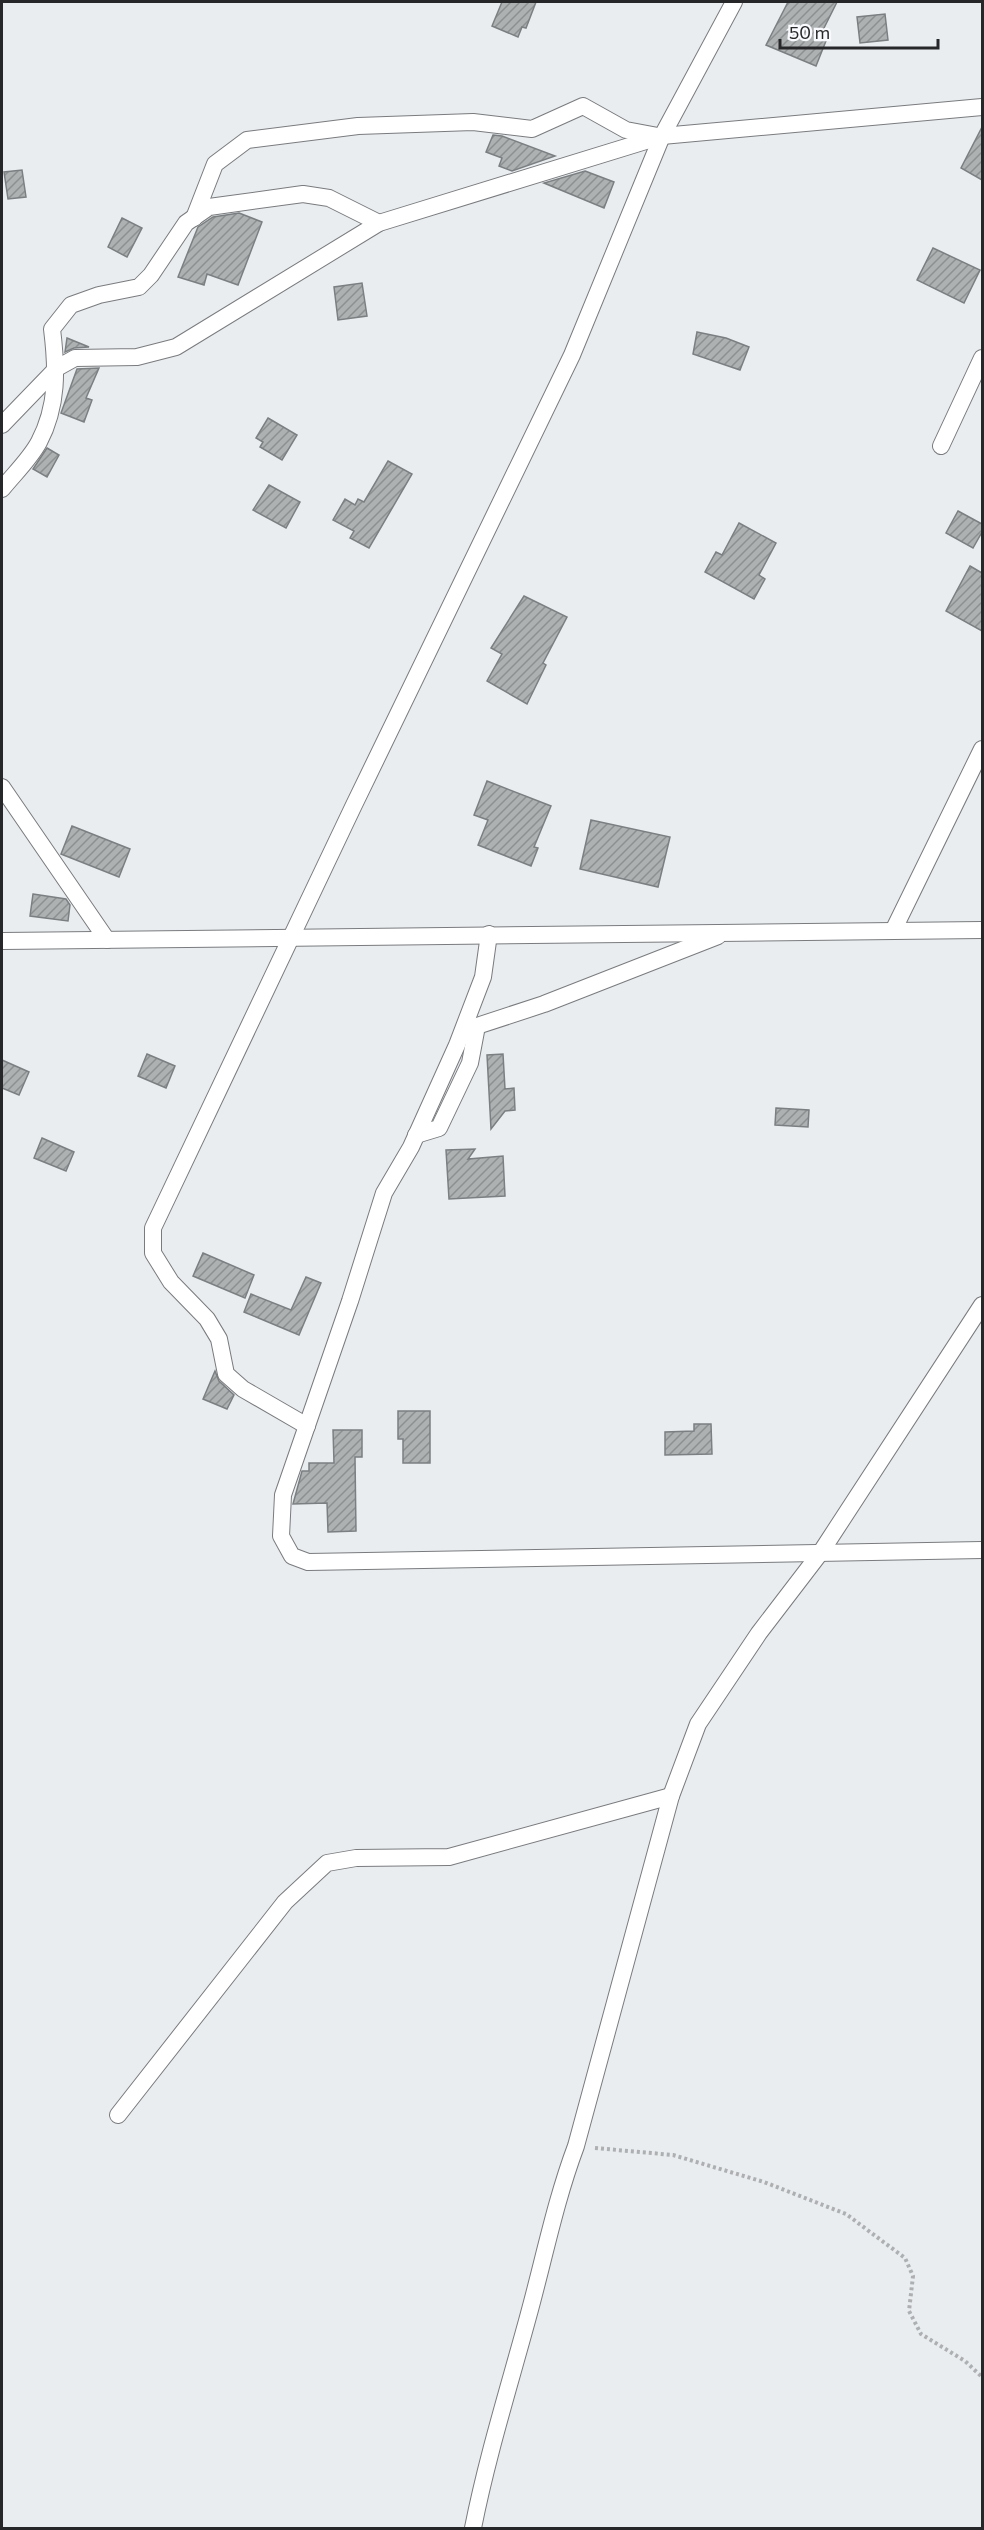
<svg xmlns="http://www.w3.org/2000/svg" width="984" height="2530" font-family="Commissioner,sans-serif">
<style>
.building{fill:url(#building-hatch);stroke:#7b7f81;stroke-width:1.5}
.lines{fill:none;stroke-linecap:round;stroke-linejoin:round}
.minor-casing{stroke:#797b7e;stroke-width:18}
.path{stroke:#adafb1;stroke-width:4;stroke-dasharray:3 3;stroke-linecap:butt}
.minor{stroke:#fff;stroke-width:16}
</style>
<defs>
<pattern id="building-hatch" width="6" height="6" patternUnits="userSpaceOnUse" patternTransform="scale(1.5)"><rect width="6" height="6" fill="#adb1b2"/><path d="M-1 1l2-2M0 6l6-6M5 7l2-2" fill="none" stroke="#8d9091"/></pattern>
</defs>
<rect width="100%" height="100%" fill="#eaedf0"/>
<g class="building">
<polygon points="502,2 536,2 526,28 522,27 518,37 492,26"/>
<polygon points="788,2 837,2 819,38 826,41 816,66 766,45"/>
<polygon points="885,14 888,40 860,43 857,17"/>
<polygon points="982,127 982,180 961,168"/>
<polygon points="493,135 502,136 555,156 512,171 499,166 502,158 486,152"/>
<polygon points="22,170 26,197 8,199 4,172"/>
<polygon points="585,171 614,182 604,208 544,183"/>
<polygon points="239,213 262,222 238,285 207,274 204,285 178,277 198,227 213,217"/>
<polygon points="122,218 142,228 127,257 108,247"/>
<polygon points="933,248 980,270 964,303 917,280"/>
<polygon points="362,283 367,316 338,320 334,287"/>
<polygon points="697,332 726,338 749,347 740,370 693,354"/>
<polygon points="67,338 89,347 74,348 65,352"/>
<polygon points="99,368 86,398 92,400 84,422 61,413 77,369"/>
<polygon points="268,418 297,435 282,460 260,447 263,442 256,438"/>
<polygon points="47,448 59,455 47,477 33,469"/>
<polygon points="388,461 412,474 369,548 350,538 354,531 333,520 345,499 355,505 358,499 364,502"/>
<polygon points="269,485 300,502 286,528 253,510"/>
<polygon points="958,511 982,524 982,532 973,548 946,533"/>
<polygon points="739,523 776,543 759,575 765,579 754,599 705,572 716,552 722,555"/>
<polygon points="970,566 982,573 982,631 946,611"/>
<polygon points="524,596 567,617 543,663 546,665 527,704 487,681 502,654 491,648"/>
<polygon points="487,781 551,806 534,847 538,848 531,866 478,845 488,820 474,815"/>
<polygon points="591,820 670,837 658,887 580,869"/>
<polygon points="72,826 130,849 119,877 61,854"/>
<polygon points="33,894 66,899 70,905 68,921 30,916"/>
<polygon points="147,1054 175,1066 166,1088 138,1076"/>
<polygon points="503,1054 505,1089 514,1088 515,1110 505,1111 491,1129 487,1055"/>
<polygon points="2,1060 29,1072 19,1095 2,1088"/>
<polygon points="776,1108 809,1110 808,1127 775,1125"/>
<polygon points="42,1138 74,1152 66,1171 34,1158"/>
<polygon points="475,1149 468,1159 503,1156 505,1196 449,1199 446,1150"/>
<polygon points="203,1253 254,1275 245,1298 193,1276"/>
<polygon points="306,1277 321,1283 299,1335 244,1312 251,1294 291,1310"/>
<polygon points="215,1371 219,1381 234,1395 227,1409 203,1399"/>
<polygon points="398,1411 430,1411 430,1463 403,1463 403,1439 398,1439"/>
<polygon points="694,1424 711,1424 712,1454 665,1455 665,1432 694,1431"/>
<polygon points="333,1430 362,1430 362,1457 355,1457 356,1531 328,1532 327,1503 293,1504 302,1471 309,1471 309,1463 334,1463"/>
</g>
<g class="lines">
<g class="minor-casing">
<g id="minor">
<polyline points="194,218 215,164 247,140 358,126 473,122 532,129 583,106 626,130 658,136"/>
<polyline points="2,425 57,368 75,358 137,357 176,347 379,223 662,136 982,107"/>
<polyline points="941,446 982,358"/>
<path d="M 2,489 C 14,474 30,459 39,442 C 58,406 57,369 52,329 L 71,305 L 99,295 L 139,287 L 151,275 L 186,223 L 209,207 L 303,194 L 329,198 L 379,223"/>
<polyline points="2,787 107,940"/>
<polyline points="893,931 982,749"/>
<polyline points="489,934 483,977 457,1045 411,1147 384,1193 350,1301 283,1495 281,1536 292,1556 308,1562 982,1550"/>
<polyline points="2,941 982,930"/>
<polyline points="416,1135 439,1128 470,1063 477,1026 544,1004 718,936"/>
<polyline points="307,1426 243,1389 226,1374 219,1339 207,1319 171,1282 153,1253 153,1228 353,807 572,355 662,136 734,2"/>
<polyline points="118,2115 285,1902 327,1863 356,1858 449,1857 671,1796"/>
<path d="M 473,2528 C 487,2457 509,2387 528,2317 C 544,2259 555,2202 576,2146 L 671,1796 L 698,1724 L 759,1633 L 821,1552 L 982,1305"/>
</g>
</g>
<polyline class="path" points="595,2148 673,2155 764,2182 846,2214 905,2258 913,2276 909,2311 921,2334 965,2361 982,2377"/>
<use href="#minor" class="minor"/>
</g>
<rect width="984" height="2530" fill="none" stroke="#262728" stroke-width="6"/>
<path d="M780 39v9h158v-9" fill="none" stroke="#262728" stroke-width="3"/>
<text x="789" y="39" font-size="18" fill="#262728" stroke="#f8fafd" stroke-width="4.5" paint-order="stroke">50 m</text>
</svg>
